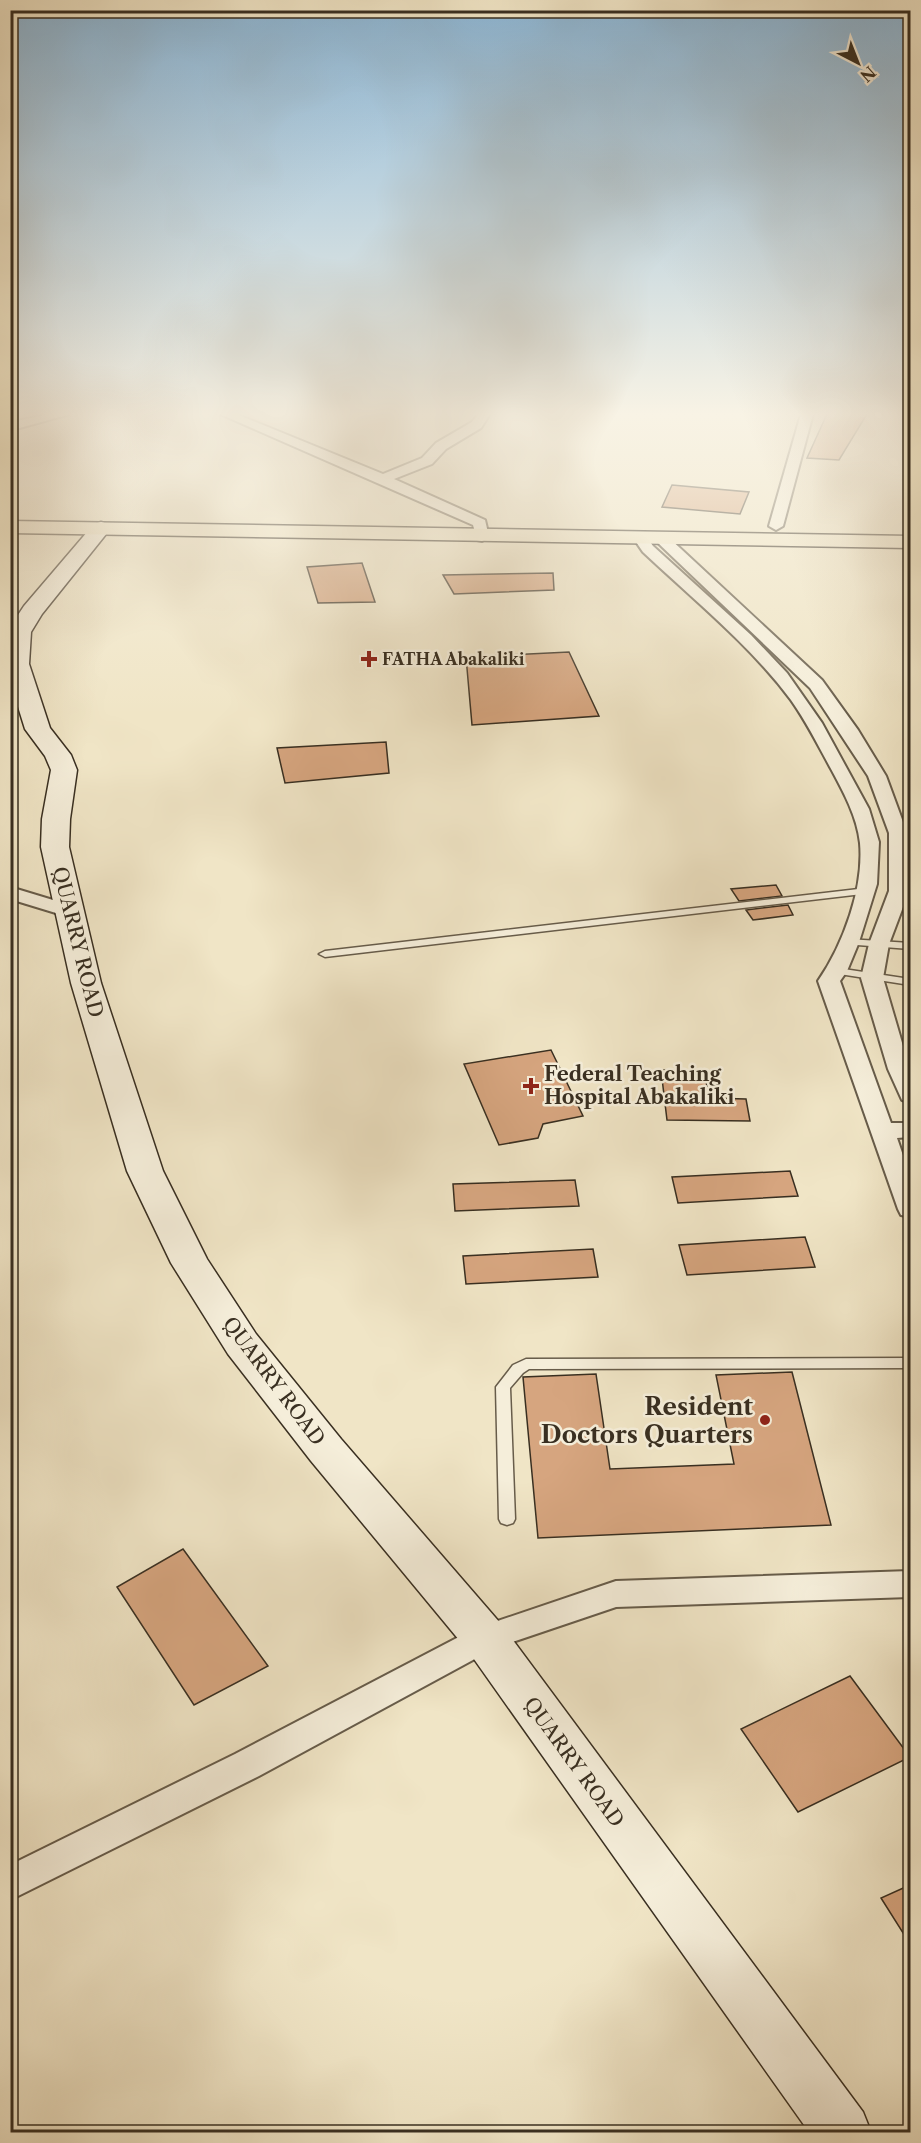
<svg xmlns="http://www.w3.org/2000/svg" width="921" height="2143" font-family="'Libre Caslon Text',serif">
<style>
.building{fill:#d6a57f;stroke:#392f21;stroke-width:1.5}
.lines{fill:none;stroke-linecap:round;stroke-linejoin:round}
.lane-casing{stroke:#675c4a;stroke-width:3}
.street-casing{stroke:#675c4a;stroke-width:4}
.secondary-casing{stroke:#392f21;stroke-width:3}
.highway-casing{stroke:#392f21;stroke-width:3}
.lane{fill:#f5eeda;fill-rule:evenodd}
.street{fill:#f5eeda;fill-rule:evenodd}
.secondary{fill:#f5eeda;fill-rule:evenodd}
.highway{fill:#f0e5c6;fill-rule:evenodd}
.poi-dot{fill:#8f2418;stroke:#f5eeda;stroke-width:2}
.labels{text-anchor:middle;dominant-baseline:central;stroke-width:5;stroke-linejoin:round;paint-order:stroke}
.far-poi-label{font-size:16px;font-weight:bold;fill:#392f21;stroke:#f5eeda;text-anchor:start}
.street-label{font-size:20px;fill:#392f21;stroke:#f5eeda}
.poi-label{font-size:20px;font-weight:bold;fill:#392f21;stroke:#f5eeda;text-anchor:start}
.near-poi-label{font-size:24px;font-weight:bold;fill:#392f21;stroke:#f5eeda;text-anchor:end}
</style>
<rect width="100%" height="100%" fill="#f0e5c6"/>
<filter id="stains"><feTurbulence type="fractalNoise" baseFrequency=".00333" numOctaves="4"/><feColorMatrix values="0 0 0 0 .2 0 0 0 0 .09 0 0 0 0 .02 0 0 0 .5 -.17"/></filter>
<radialGradient id="worn" r=".72"><stop offset=".6" stop-color="#630" stop-opacity="0"/><stop offset="1" stop-color="#630" stop-opacity=".3"/></radialGradient>
<g class="building">
<polygon points="827,414 867,414 839,460 807,458"/>
<polygon points="672,485 749,492 740,514 662,507"/>
<polygon points="362,563 375,602 318,603 307,567"/>
<polygon points="553,573 554,590 454,594 443,575"/>
<polygon points="569,652 599,716 472,725 466,657"/>
<polygon points="386,742 389,773 285,783 277,748"/>
<polygon points="776,885 782,896 739,901 731,889"/>
<polygon points="788,905 793,915 753,920 746,910"/>
<polygon points="551,1050 583,1116 543,1124 538,1138 499,1145 464,1064"/>
<polygon points="661,1070 704,1070 709,1098 746,1099 750,1121 667,1120"/>
<polygon points="790,1171 798,1196 678,1203 672,1177"/>
<polygon points="575,1180 579,1206 455,1211 453,1184"/>
<polygon points="805,1237 815,1267 687,1275 679,1245"/>
<polygon points="593,1249 598,1277 466,1284 463,1256"/>
<polygon points="792,1372 831,1525 538,1538 523,1377 596,1374 610,1469 734,1464 716,1375"/>
<polygon points="183,1549 268,1666 194,1705 117,1587"/>
<polygon points="850,1676 910,1757 798,1812 741,1729"/>
<polygon points="910,1885 910,1944 881,1898"/>
</g>
<g class="lines">
<g class="lane-casing">
<g id="lane">
<polygon points="867,888 872,891 871,893 325,957 319,954 325,951"/>
<polygon points="848,939 910,943 910,949 844,944 843,942 844,940"/>
<polygon points="837,968 910,979 910,985 833,973 831,971 833,969"/>
<polygon points="910,1358 910,1368 529,1369 523,1373 510,1388 515,1519 513,1523 507,1525 501,1523 499,1519 496,1387 513,1365 526,1359"/>
</g>
</g>
<g class="street-casing">
<g id="street">
<polygon points="50,414 70,414 16,429 10,426 12,422"/>
<polygon points="220,414 236,414 383,474 422,458 436,443 472,422 478,414 490,414 481,428 446,449 432,464 394,479 485,520 489,537 482,541 477,540 473,525"/>
<polygon points="801,414 813,414 783,526 776,530 769,526"/>
<path d="M 641,535 L 646,536 L 653,546 L 751,635 L 787,673 L 822,723 L 869,809 L 879,842 L 877,884 L 859,942 L 847,971 L 840,981 L 891,1123 L 910,1123 L 910,1137 L 897,1138 L 910,1176 L 910,1217 L 901,1215 L 898,1209 L 818,981 C 843,945 864,888 860,843 C 857,816 843,791 830,767 C 818,745 806,721 791,700 C 749,644 694,600 643,552 L 634,539 Z"/>
<polygon points="662,535 667,536 822,680 858,730 886,776 907,833 909,891 889,944 883,978 910,1070 910,1102 902,1100 888,1069 861,978 869,944 889,891 889,833 868,776 810,688 657,542 657,536"/>
<polygon points="10,887 76,907 79,911 76,915 69,917 10,899"/>
<polygon points="910,1571 910,1597 616,1607 495,1648 259,1776 10,1900 10,1865 235,1754 474,1629 616,1581"/>
</g>
</g>
<g class="secondary-casing">
<polygon id="secondary" points="101,522 108,524 111,528 42,614 31,632 29,664 50,728 71,755 77,770 70,819 69,847 101,983 163,1171 207,1259 256,1334 341,1439 501,1624 863,2112 871,2132 809,2132 469,1652 311,1461 228,1354 171,1263 127,1171 71,983 41,847 42,819 51,770 45,756 25,729 10,681 10,627 24,606 94,524"/>
</g>
<g class="highway-casing">
<polygon id="highway" points="10,521 910,536 910,548 10,533"/>
</g>
<use href="#lane" class="lane"/>
<use href="#street" class="street"/>
<use href="#secondary" class="secondary"/>
<use href="#highway" class="highway"/>
</g>
<linearGradient id="sky" x2="0" y2="1"><stop stop-color="#8bb7d8"/><stop offset="0.58" stop-color="#f8f3e5"/><stop offset="1" stop-color="#f8f3e5" stop-opacity="0"/></linearGradient>
<rect width="921" height="714" fill="url(#sky)"/>
<g class="poi-dot">
<path d="M366 650h6v6h6v6h-6v6h-6v-6h-6v-6h6z"/>
<path d="M528 1077h6v6h6v6h-6v6h-6v-6h-6v-6h6z"/>
<circle cx="765" cy="1420" r="6"/>
</g>
<g class="labels">
<g class="far-poi-label">
<text x="382" y="659">FATHA Abakaliki</text>
</g>
<g class="street-label">
<text transform="translate(78 942) rotate(76)">QUARRY ROAD</text>
<text transform="translate(274 1381) rotate(53)">QUARRY ROAD</text>
<text transform="translate(574 1762) rotate(54)">QUARRY ROAD</text>
</g>
<g class="poi-label">
<text x="544" y="1074">Federal Teaching<tspan x="544" dy="23">Hospital Abakaliki</tspan></text>
</g>
<g class="near-poi-label">
<text x="753" y="1406">Resident<tspan x="753" dy="28">Doctors Quarters</tspan></text>
</g>
</g>
<rect width="921" height="2143" fill="none" stroke="#f0e5c6" stroke-width="36"/>
<rect x="12" y="12" width="897" height="2119" fill="none" stroke="#392f21" stroke-width="3"/>
<rect x="18" y="18" width="885" height="2107" fill="none" stroke="#392f21" stroke-width="1.5"/>
<g transform="translate(858 63) rotate(138)" stroke="#f5eeda" stroke-width="4.5" paint-order="stroke">
<path d="M0-4.5L10 22L0 15L-10 22Z" fill="#392f21"/>
<text y="-9" font-size="16" font-weight="bold" text-anchor="middle" fill="#392f21">N</text>
</g>
<rect width="100%" height="100%" filter="url(#stains)"/>
<rect width="100%" height="100%" fill="url(#worn)"/>
</svg>
